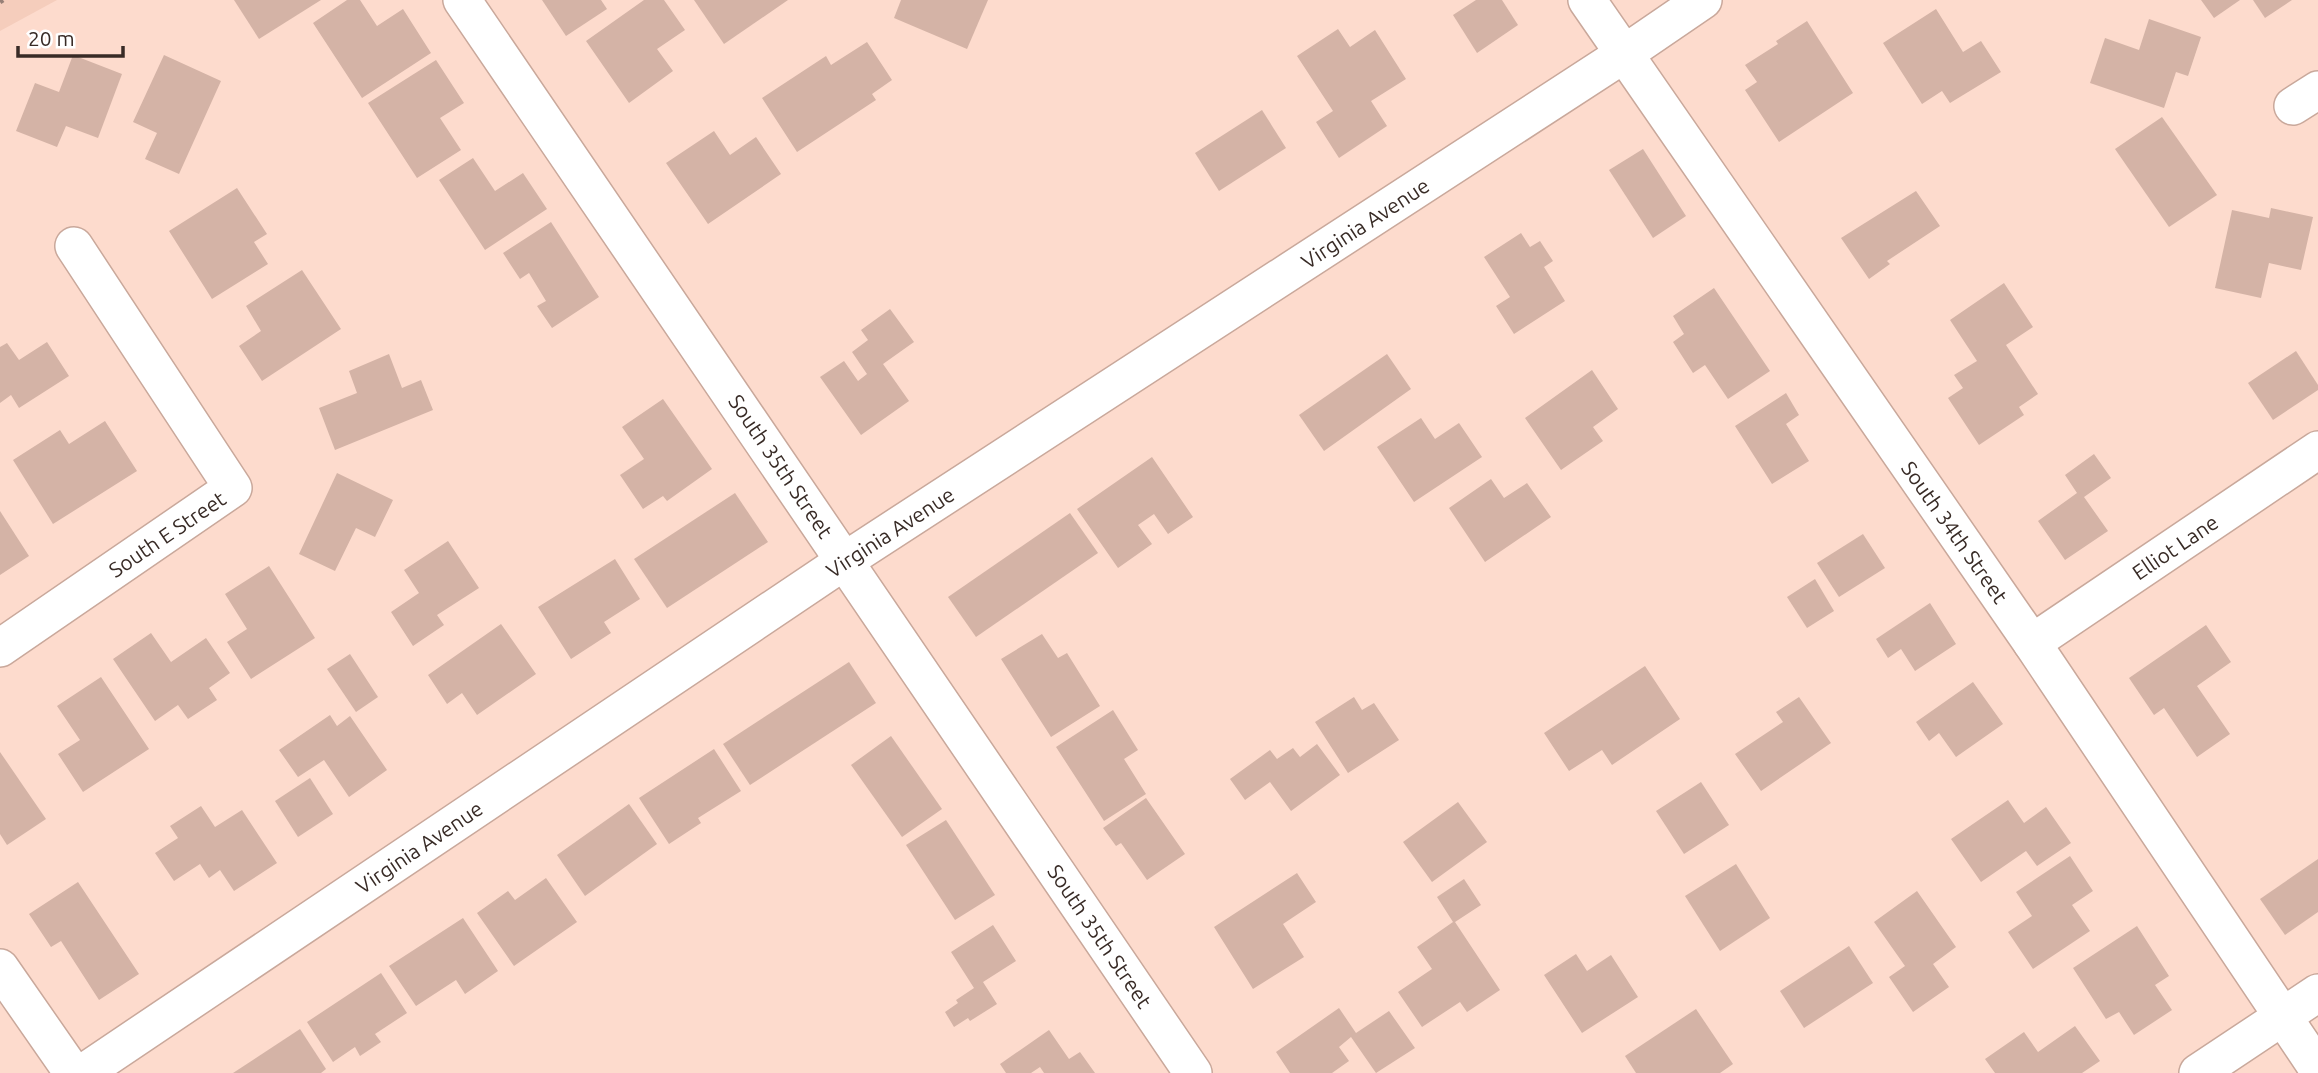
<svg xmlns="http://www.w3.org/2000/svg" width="2318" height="1073" font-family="Ubuntu,sans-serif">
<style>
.built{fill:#f5cdbc}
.building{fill:#d4b3a6}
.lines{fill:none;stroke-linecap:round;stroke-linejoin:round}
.minor-casing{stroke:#c9a89b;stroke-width:40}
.minor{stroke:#fff;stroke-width:37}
.rail{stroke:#978077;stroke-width:5;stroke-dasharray:9 9;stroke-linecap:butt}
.labels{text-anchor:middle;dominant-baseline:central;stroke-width:6;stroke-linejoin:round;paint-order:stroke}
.street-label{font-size:21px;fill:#382b26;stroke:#fff}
</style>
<rect width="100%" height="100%" fill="#fddbcd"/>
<polygon class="built" points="0,0 57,0 0,31"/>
<g class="building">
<polygon points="234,0 321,0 259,39"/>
<polygon points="347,0 360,0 377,26 403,9 431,53 362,98 313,23"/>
<polygon points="542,0 601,0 607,9 566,36"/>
<polygon points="644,0 664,0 685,30 657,49 673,71 629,103 586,41"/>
<polygon points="694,0 788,0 724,44"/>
<polygon points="901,0 988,0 967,49 894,18"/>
<polygon points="1476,0 1502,0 1518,25 1477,53 1453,15"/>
<polygon points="2201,0 2240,0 2214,18"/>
<polygon points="2253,0 2292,0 2265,18"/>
<polygon points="1936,9 1963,52 1981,41 2001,72 1950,103 1942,91 1922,104 1883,43"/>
<polygon points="2149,19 2201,37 2188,76 2176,72 2164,108 2090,83 2105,38 2139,50"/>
<polygon points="1807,21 1853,93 1779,142 1745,90 1757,82 1745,65 1778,44 1776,41"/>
<polygon points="1338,29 1350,47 1375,30 1406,79 1371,101 1387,126 1339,158 1316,122 1333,111 1297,56"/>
<polygon points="867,42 892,80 872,94 876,100 797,152 762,98 826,56 831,65"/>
<polygon points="73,55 122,74 98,138 66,126 57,147 16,131 35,83 59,92"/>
<polygon points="164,55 221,81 179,174 145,159 157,133 133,122"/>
<polygon points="436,60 464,103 440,118 461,150 417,178 368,103"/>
<polygon points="1262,110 1286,148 1219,191 1195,153"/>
<polygon points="2162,117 2217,195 2169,227 2115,149"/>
<polygon points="714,131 730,155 756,137 781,174 708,224 666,163"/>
<polygon points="1643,149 1686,216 1653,238 1609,170"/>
<polygon points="473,158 495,191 523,173 547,209 485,250 439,180"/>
<polygon points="237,188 267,234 254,242 268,264 212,299 169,231"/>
<polygon points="1916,191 1940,226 1887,261 1890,264 1869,279 1841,238"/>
<polygon points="2271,208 2313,217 2301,270 2269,263 2261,298 2215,288 2232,210 2269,218"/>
<polygon points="551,222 599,297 552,328 537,306 546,301 529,273 520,279 503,253"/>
<polygon points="1521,233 1530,247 1540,241 1553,261 1544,267 1565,301 1514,334 1496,306 1510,297 1484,257"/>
<polygon points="302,270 341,329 262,381 239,346 261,331 246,306"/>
<polygon points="2004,283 2033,327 2006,345 2038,394 2019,407 2024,415 1979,445 1948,398 1963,388 1954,375 1977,361 1950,320"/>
<polygon points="1714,288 1770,371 1728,399 1705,365 1693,373 1673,342 1684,334 1673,316"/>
<polygon points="890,309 914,342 883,364 909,401 861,435 820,377 844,361 858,381 867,374 852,352 868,340 861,330"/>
<polygon points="47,342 69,376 19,408 11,395 0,403 0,347 7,343 19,360"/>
<polygon points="2296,351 2318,385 2318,390 2273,420 2248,383"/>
<polygon points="389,354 402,388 421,380 433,410 335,450 319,408 357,393 349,371"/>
<polygon points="1387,354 1411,389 1324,451 1299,415"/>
<polygon points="1592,370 1618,409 1593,427 1603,441 1561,470 1525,418"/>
<polygon points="1786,393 1799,415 1786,424 1809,461 1772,484 1735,426"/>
<polygon points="663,399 712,469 667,501 663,496 643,509 620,475 644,459 622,427"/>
<polygon points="1421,418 1435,439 1459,423 1482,457 1414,502 1377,447"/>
<polygon points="105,421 137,471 53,524 13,460 60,430 69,444"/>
<polygon points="2094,454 2111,478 2084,497 2108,531 2065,560 2038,521 2077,493 2065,475"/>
<polygon points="1152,457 1193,517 1168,534 1154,514 1138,525 1152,544 1118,568 1077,509"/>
<polygon points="337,473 393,500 375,537 356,528 335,571 299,554"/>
<polygon points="1491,479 1504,498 1527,483 1551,517 1485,562 1449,508"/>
<polygon points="735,493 768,542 667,608 634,559"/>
<polygon points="0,511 29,556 0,575"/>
<polygon points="1070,513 1098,553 976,637 948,597"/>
<polygon points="1863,534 1885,568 1839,597 1817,563"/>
<polygon points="448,541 479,588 437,615 444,625 413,646 391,612 419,593 404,570"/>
<polygon points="615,559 640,599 604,622 611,633 571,659 538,607"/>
<polygon points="269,566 315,638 251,679 227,642 247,629 225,594"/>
<polygon points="1815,579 1834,611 1807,628 1787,597"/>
<polygon points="1930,603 1956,644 1915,671 1901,649 1888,658 1876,639"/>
<polygon points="501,624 536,674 477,715 462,693 447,704 428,675"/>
<polygon points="2206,625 2231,662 2197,686 2230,734 2197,757 2164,708 2154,715 2129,678"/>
<polygon points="151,633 171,662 206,638 230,673 209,688 217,700 188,719 178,705 155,721 113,659"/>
<polygon points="1042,634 1058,658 1067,653 1100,706 1051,737 1001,659"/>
<polygon points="350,654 378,697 356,712 327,669"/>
<polygon points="849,662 876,703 750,785 723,744"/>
<polygon points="1645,666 1680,719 1612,765 1602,750 1569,771 1544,733"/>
<polygon points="101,677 149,749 83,792 58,754 80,740 57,706"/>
<polygon points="1973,682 2003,724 1956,757 1939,733 1929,741 1916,722"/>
<polygon points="1354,697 1362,710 1374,703 1399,740 1348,773 1315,722"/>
<polygon points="1799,697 1831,743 1761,791 1735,754 1783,722 1776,712"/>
<polygon points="1113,710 1138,750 1124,759 1146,794 1104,821 1056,747"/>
<polygon points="330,715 337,726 350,716 387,770 349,797 324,760 298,777 279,750"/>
<polygon points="891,736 942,809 902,837 851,765"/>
<polygon points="1317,744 1340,775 1291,811 1270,782 1245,800 1230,779 1270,750 1277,759 1293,748 1300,757"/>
<polygon points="714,749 741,791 698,818 701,823 669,844 639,798"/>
<polygon points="0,752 46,819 7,845 0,834"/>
<polygon points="310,778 333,814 298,837 275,801"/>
<polygon points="1701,782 1729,825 1684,854 1656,811"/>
<polygon points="1146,798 1185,854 1147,880 1121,843 1116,846 1103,828"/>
<polygon points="2008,800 2024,823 2046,807 2071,843 2037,866 2026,851 1981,882 1951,839"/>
<polygon points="1458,802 1487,842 1432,882 1403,842"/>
<polygon points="629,804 657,844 585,896 557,855"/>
<polygon points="201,806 215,827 242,810 277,863 234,891 220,870 209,878 200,864 174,881 155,853 178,838 170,826"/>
<polygon points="946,820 995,895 955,920 906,845"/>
<polygon points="2070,856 2093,891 2072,905 2090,931 2033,969 2008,932 2032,916 2016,892"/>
<polygon points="2318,859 2318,912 2285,935 2260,899"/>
<polygon points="1736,864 1770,918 1720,951 1685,896"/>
<polygon points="1297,873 1316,902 1283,924 1304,957 1253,989 1214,927"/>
<polygon points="546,878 577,922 514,966 477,913 508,891 515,900"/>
<polygon points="1464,879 1481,905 1455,922 1500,990 1467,1012 1460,1002 1422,1027 1398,992 1432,969 1417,947 1453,922 1437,897"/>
<polygon points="78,882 139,974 99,1000 61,941 51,947 29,914"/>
<polygon points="1917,891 1956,947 1933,964 1949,987 1913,1012 1889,977 1905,966 1874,922"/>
<polygon points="463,918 498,971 465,994 456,980 416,1006 389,966"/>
<polygon points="993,925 1016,961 983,982 997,1004 970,1021 968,1018 954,1027 945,1012 958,1003 956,1000 974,988 951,952"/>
<polygon points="2137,926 2169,976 2155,985 2172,1010 2134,1035 2119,1012 2106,1019 2073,968"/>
<polygon points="1849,946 1873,983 1804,1028 1780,991"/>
<polygon points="1576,954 1587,971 1611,955 1638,997 1582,1033 1544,975"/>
<polygon points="381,973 407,1013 375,1034 381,1042 360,1056 355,1047 333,1062 307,1022"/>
<polygon points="1339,1008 1356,1033 1389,1011 1415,1048 1376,1073 1351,1037 1339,1047 1349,1061 1332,1073 1290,1073 1276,1052"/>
<polygon points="1696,1009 1733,1064 1720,1073 1636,1073 1625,1056"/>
<polygon points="2075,1026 2100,1061 2082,1073 1995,1073 1985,1059 2024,1032 2038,1052"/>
<polygon points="300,1029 326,1069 321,1073 233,1073"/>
<polygon points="1049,1030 1069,1059 1080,1052 1095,1073 1044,1073 1040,1067 1031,1073 1006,1073 1000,1064"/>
</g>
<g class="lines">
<g class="minor-casing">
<g id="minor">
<polyline points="462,0 1193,1073"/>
<polyline points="1587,0 2032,643 2318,1069"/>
<polyline points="2293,106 2318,90"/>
<polyline points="2032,643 2318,450"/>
<polyline points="0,648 233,488 74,246"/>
<polyline points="0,968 73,1073"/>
<polyline points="83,1073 846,560 1624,54 1703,0"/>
<polyline points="2198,1073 2318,993"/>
</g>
</g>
<use href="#minor" class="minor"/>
<polyline class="rail" points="0,2 3,0"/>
</g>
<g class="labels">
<g class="street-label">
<text transform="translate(1365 223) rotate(-33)">Virginia Avenue</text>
<text transform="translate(781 466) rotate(56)">South 35th Street</text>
<text transform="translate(890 532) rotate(-33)">Virginia Avenue</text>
<text transform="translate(1955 532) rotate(55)">South 34th Street</text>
<text transform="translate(167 534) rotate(-34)">South E Street</text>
<text transform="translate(2175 547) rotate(-34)">Elliot Lane</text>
<text transform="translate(419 847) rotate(-34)">Virginia Avenue</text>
<text transform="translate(1100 936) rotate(56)">South 35th Street</text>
</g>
</g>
<path d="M18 46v10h105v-10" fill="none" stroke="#382b26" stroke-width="3.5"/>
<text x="28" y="46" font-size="21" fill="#382b26" stroke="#ffffff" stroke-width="5" paint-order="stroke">20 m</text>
</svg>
